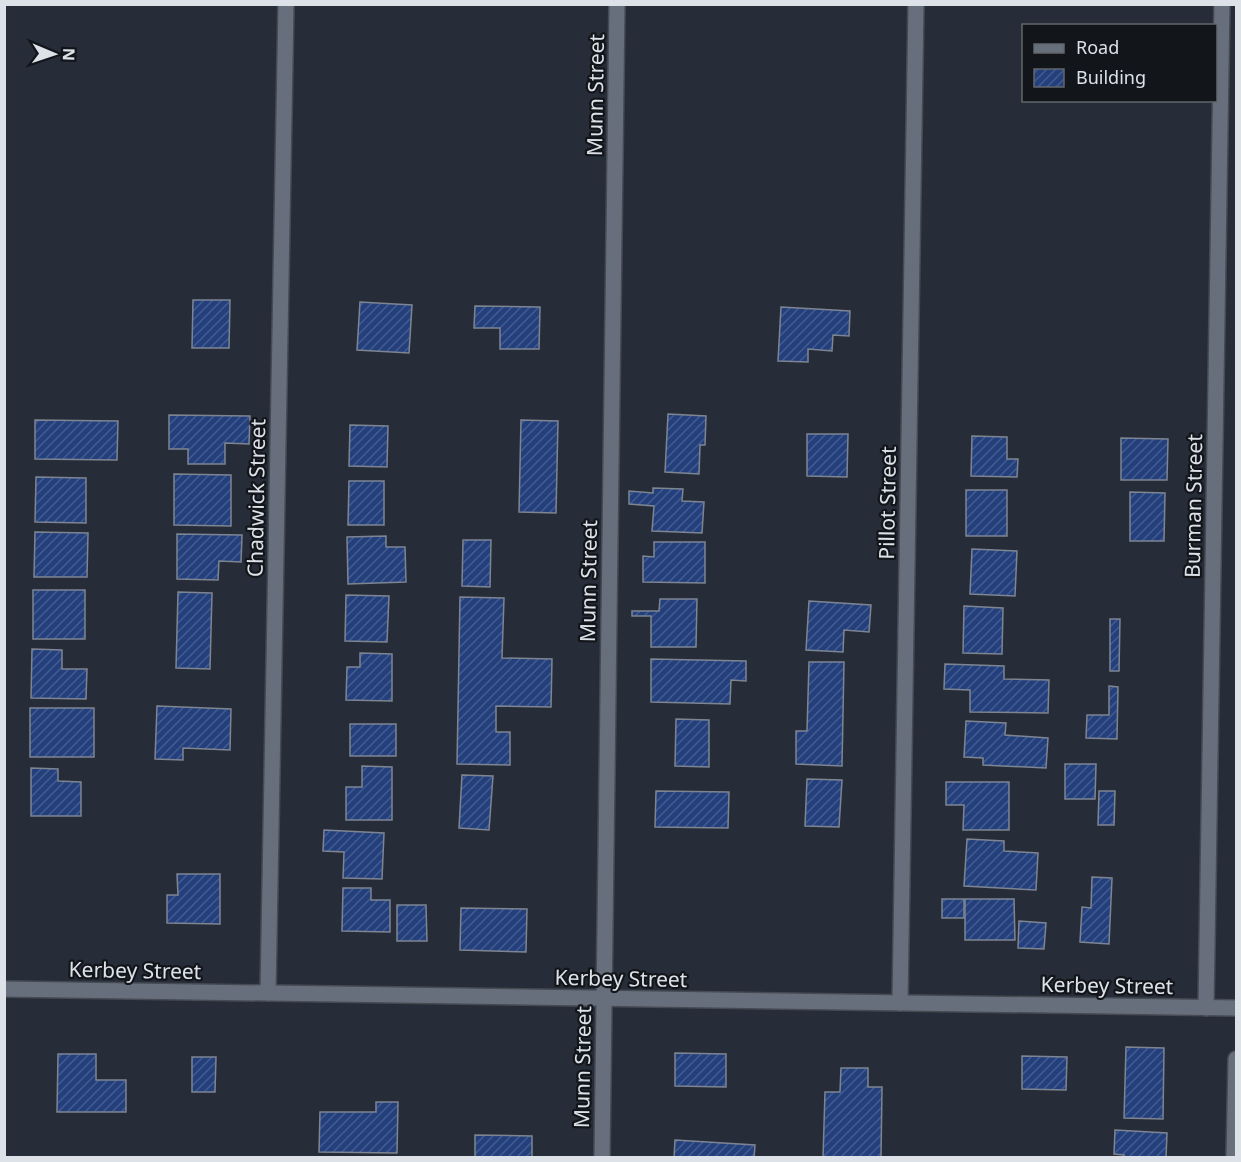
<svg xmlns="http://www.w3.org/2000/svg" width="1241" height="1162" font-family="'Noto Sans',sans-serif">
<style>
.building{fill:url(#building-hatch);stroke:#7e8592;stroke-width:1.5}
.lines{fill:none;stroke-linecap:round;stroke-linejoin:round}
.minor-casing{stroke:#454a53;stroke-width:18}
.minor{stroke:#686f7c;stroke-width:15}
.labels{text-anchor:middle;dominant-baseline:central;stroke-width:4.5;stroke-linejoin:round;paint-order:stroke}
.street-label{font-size:21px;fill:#dde1e8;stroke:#12151a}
</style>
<defs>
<pattern id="building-hatch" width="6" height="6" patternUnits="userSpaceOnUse" patternTransform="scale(1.5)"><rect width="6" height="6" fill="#24407c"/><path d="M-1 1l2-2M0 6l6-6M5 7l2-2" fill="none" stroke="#435b8f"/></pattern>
</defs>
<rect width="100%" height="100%" fill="#272d38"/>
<g class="building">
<polygon points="193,300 230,300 229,348 192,348"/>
<polygon points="360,302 412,305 409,353 357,350"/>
<polygon points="475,306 540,307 539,349 500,349 500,328 474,328"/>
<polygon points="781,307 850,311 849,336 833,335 832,351 808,349 808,362 778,361"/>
<polygon points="668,414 706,416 705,445 700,445 699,474 665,472"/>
<polygon points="169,415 250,416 249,444 225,443 225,464 188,464 188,449 169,449"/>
<polygon points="35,420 118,421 117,460 35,459"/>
<polygon points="521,420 558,421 556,513 519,512"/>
<polygon points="350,425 388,426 387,467 349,466"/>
<polygon points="807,434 848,434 847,477 807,476"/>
<polygon points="972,436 1007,437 1007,459 1018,459 1017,477 971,476"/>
<polygon points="1121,438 1168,439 1167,480 1121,480"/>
<polygon points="174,474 231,475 231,526 174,525"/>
<polygon points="36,477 86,478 86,523 35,522"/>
<polygon points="349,481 384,481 384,525 348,525"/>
<polygon points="653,488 683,489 682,501 704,502 702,533 652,531 654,506 629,504 629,491 653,493"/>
<rect x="966" y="490" width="41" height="46"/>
<polygon points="1130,492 1165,493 1164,541 1130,541"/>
<polygon points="35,532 88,533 87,577 34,577"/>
<polygon points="177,534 242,535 241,562 219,561 218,580 177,579"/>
<polygon points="386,536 386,547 405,547 406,582 348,584 347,537"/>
<polygon points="463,540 491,540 490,587 462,586"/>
<polygon points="654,542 705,542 705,583 643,582 643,556 654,557"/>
<polygon points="972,549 1017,551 1015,596 970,594"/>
<rect x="33" y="590" width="52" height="49"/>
<polygon points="178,592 212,593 210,669 176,668"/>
<polygon points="346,595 389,596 387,642 345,641"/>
<polygon points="460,597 504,598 502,658 552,659 551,707 496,706 496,732 510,732 510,765 457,764"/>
<polygon points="660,599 697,599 696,647 651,647 651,616 632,616 632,611 659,611"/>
<polygon points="809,601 871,605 869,632 844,630 843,652 806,650"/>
<polygon points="964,606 1003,608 1002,654 963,653"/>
<polygon points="1110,619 1120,619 1119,671 1110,671"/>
<polygon points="32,649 62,650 62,669 87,669 86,699 31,698"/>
<polygon points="360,653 392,654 392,701 346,700 347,667 360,667"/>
<polygon points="651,659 746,661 746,681 731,680 730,704 651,702"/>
<polygon points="809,662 844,662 842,766 796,764 796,731 807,731"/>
<polygon points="945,664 1004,666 1004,679 1049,680 1048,713 970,712 970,690 944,689"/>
<polygon points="1109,686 1118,687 1117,739 1086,738 1087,715 1109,715"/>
<polygon points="157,706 231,709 230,750 183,748 183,760 155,759"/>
<rect x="30" y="708" width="64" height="49"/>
<polygon points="676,719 709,720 709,767 675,766"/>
<polygon points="966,721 1006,723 1005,735 1048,738 1046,768 983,765 983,758 964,757"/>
<rect x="350" y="724" width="46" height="32"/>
<polygon points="1065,764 1096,764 1095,799 1065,799"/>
<polygon points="362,766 392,767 392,820 346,820 346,787 362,787"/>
<polygon points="31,768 58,769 58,781 81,782 81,816 31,816"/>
<polygon points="462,775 493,776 489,830 459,828"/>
<polygon points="807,779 842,780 839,827 805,826"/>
<polygon points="946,782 1009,782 1009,830 963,830 964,805 946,805"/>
<polygon points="656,791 729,792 728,828 655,827"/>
<polygon points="1099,791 1115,791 1114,825 1098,825"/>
<polygon points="324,830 384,833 382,879 343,878 344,852 323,851"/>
<polygon points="967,839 1004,841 1004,851 1038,853 1036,890 964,886"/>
<polygon points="177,874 220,874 220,924 167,923 167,895 178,895"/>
<polygon points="1092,877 1112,878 1109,944 1080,942 1082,907 1091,908"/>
<polygon points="343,888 371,888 371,900 390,900 390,932 342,931"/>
<rect x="942" y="899" width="22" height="19"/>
<polygon points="965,899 1014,899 1015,940 965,940"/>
<polygon points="397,905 426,905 427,941 397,941"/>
<polygon points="461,908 527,909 526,952 460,950"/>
<polygon points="1019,921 1046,923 1044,949 1018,948"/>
<polygon points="1126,1047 1164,1048 1163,1119 1124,1118"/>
<polygon points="675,1053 726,1054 726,1087 675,1086"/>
<polygon points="58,1054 96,1054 96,1080 126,1080 126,1112 57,1112"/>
<polygon points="1022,1056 1067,1057 1066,1090 1022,1089"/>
<polygon points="192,1057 216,1057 215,1092 192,1092"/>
<polygon points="841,1068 868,1068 868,1087 882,1087 881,1158 823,1158 825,1092 840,1092"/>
<polygon points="376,1102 398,1102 397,1153 319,1152 320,1112 376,1112"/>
<polygon points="1115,1130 1167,1133 1166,1158 1124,1158 1124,1155 1114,1154"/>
<polygon points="475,1135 532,1136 532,1158 475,1158"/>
<polygon points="675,1140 755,1145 754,1158 674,1158"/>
</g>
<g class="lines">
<g class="minor-casing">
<g id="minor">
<polyline points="4,989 1236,1008"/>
<polyline points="268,993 286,4"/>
<polyline points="900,1003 916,4"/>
<polyline points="1206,1008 1222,4"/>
<polyline points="602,1158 617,4"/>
<polyline points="1234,1158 1236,1059"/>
</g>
</g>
<use href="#minor" class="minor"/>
</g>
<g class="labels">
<g class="street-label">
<text transform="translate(595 95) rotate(-89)">Munn Street</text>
<text transform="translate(256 498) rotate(-89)">Chadwick Street</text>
<text transform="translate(887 503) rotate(-89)">Pillot Street</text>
<text transform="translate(1193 506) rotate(-89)">Burman Street</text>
<text transform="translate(588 581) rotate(-89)">Munn Street</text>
<text transform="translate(135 970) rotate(1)">Kerbey Street</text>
<text transform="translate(621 978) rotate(1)">Kerbey Street</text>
<text transform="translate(1107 985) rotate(1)">Kerbey Street</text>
<text transform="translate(582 1067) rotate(-89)">Munn Street</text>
</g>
</g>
<rect width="1241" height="1162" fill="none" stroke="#dde1e8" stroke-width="12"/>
<rect x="1022" y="24" width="195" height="78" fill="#12151a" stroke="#63676c" stroke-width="1.5"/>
<rect x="1034" y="44" width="30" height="9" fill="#686f7c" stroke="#63676c" stroke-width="1.5"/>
<text x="1076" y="54" font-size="18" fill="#dde1e8">Road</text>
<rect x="1034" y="69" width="30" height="18" fill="url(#building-hatch)" stroke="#63676c" stroke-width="1.5"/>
<text x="1076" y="84" font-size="18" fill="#dde1e8">Building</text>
<g transform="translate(54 54) rotate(92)" stroke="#12151a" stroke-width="4.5" paint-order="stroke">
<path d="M0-4.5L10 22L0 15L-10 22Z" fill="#dde1e8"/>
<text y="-9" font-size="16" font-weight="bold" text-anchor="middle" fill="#dde1e8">N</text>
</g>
</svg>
